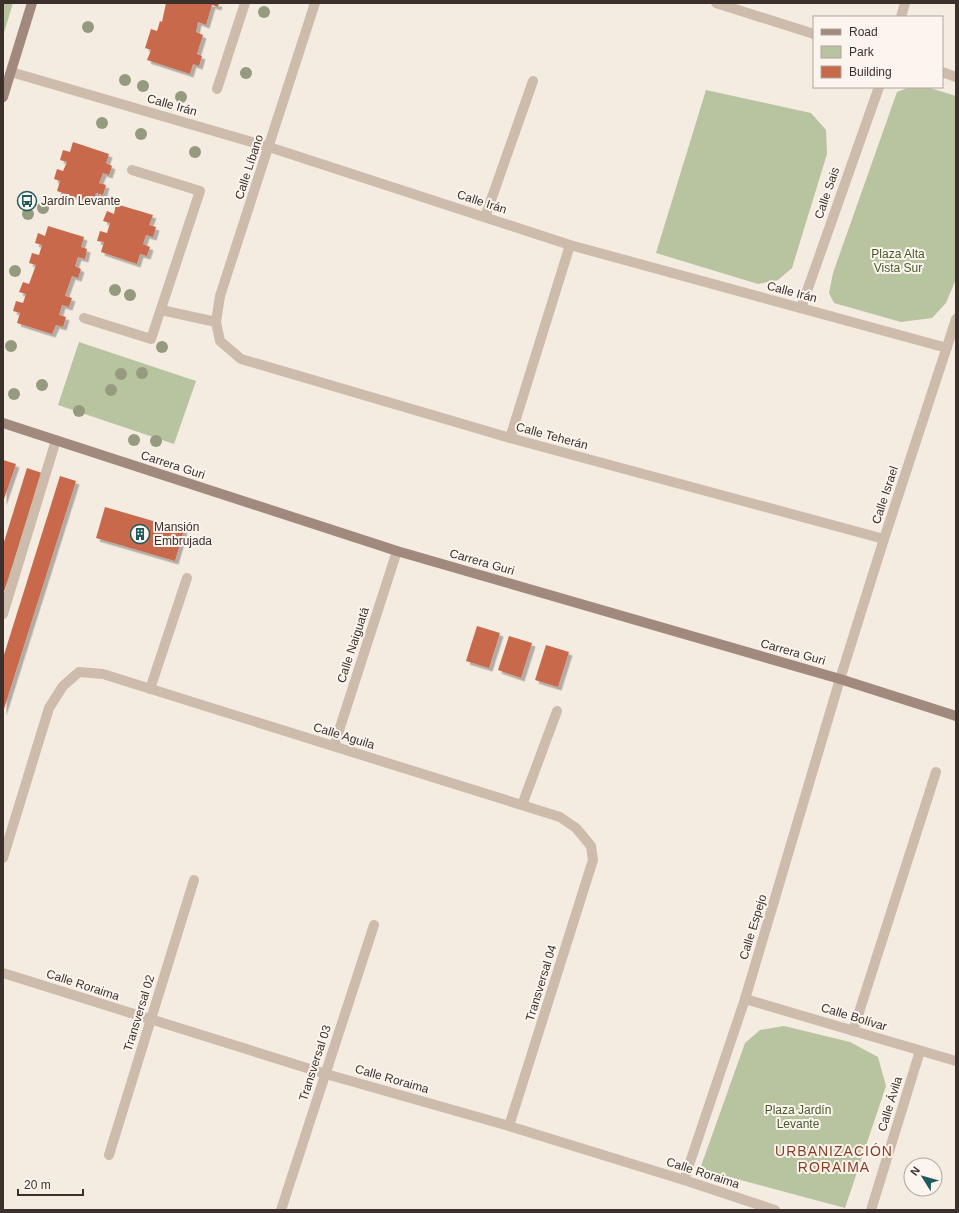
<svg xmlns="http://www.w3.org/2000/svg" width="959" height="1213" font-family="Helvetica,sans-serif">
<style>
.green{fill:#b8c4a0}
.building{fill:#c8694b;filter:url(#shadow)}
.lines{fill:none;stroke-linecap:round;stroke-linejoin:round}
.lane{stroke:#cdbbac;stroke-width:10}
.street{stroke:#cdbbac;stroke-width:10}
.secondary{stroke:#a18a7d;stroke-width:10}
.tree{fill:#969b7f}
.labels{text-anchor:middle;dominant-baseline:central;stroke-width:4;stroke-linejoin:round;paint-order:stroke}
.street-label{font-size:12px;fill:#3b302b;stroke:#fbf5ee}
.poi-label{font-size:12px;fill:#3b302b;stroke:#fbf5ee;text-anchor:start}
.park-label{font-size:12px;fill:#4a5a2e;stroke:#fbf5ee}
.quarter-label{font-size:14px;letter-spacing:1px;fill:#8c3b22;stroke:#fbf5ee}
</style>
<defs>
<filter id="shadow"><feDropShadow dx="3.5" dy="3.5" stdDeviation="0" flood-color="#0004"/></filter>
</defs>
<rect width="100%" height="100%" fill="#f4ebe1"/>
<g class="green">
<polygon points="3,3 13,3 3,36"/>
<polygon points="910,87 927,87 956,96 956,279 946,303 932,318 901,322 834,303 829,293 833,273 897,92"/>
<polygon points="706,90 811,113 826,130 827,154 792,268 778,280 758,284 656,253"/>
<polygon points="79,342 196,381 174,444 58,405"/>
<polygon points="784,1026 850,1042 878,1057 886,1086 845,1208 700,1169 745,1043 760,1030"/>
</g>
<g class="building">
<polygon points="166,3 219,3 218,7 212,5 206,25 198,22 196,32 203,35 197,54 202,56 199,66 193,64 190,74 147,60 151,50 145,48 151,29 157,31 160,21 162,22"/>
<polygon points="73,142 109,154 106,163 112,166 109,175 103,173 99,183 106,185 103,195 96,193 93,203 57,191 60,181 54,179 57,169 63,171 67,162 60,160 63,150 70,152"/>
<polygon points="116,204 153,215 149,225 156,227 153,237 146,235 143,244 150,247 147,256 140,254 137,264 101,252 104,242 97,241 100,231 107,233 110,223 103,221 107,211 114,214"/>
<polygon points="48,226 84,237 81,247 87,249 85,259 78,257 75,266 81,269 78,278 72,276 65,296 72,298 69,307 62,305 59,315 66,317 63,327 56,325 52,334 17,323 20,313 13,311 16,301 23,303 26,294 19,292 23,282 29,284 36,265 29,263 32,253 39,255 42,245 35,243 38,233 45,236"/>
<polygon points="3,460 16,464 3,502"/>
<polygon points="27,468 42,473 3,595 3,545"/>
<polygon points="60,476 76,481 3,712 3,658"/>
<polygon points="105,507 184,530 175,561 96,538"/>
<polygon points="477,626 500,633 489,668 466,661"/>
<polygon points="509,636 532,643 521,678 498,670"/>
<polygon points="546,645 569,652 558,687 535,680"/>
</g>
<g class="lines">
<g class="lane">
<polyline points="217,89 245,3"/>
<polyline points="161,310 216,322"/>
<polyline points="84,318 151,339 200,191 132,170"/>
<polyline points="3,614 56,440"/>
</g>
<g class="street">
<polyline points="315,3 220,296 216,322 220,341 241,359 510,438 884,539"/>
<polyline points="716,3 814,34"/>
<polyline points="901,17 905,3"/>
<polyline points="11,72 269,147 570,245 947,348"/>
<polyline points="942,72 956,77"/>
<polyline points="485,217 533,81"/>
<polyline points="801,308 879,87"/>
<polyline points="510,438 570,245"/>
<polyline points="150,689 187,578"/>
<polyline points="334,746 397,551"/>
<polyline points="522,805 557,711"/>
<polyline points="3,858 49,708 63,686 79,672 103,674 560,817 576,828 591,846 593,860 509,1126"/>
<polyline points="3,973 326,1074 509,1126 684,1180 775,1210"/>
<polyline points="745,999 956,1061"/>
<polyline points="853,1031 936,772"/>
<polyline points="109,1155 194,880"/>
<polyline points="684,1180 745,999 840,679 884,539 956,319"/>
<polyline points="281,1210 374,925"/>
<polyline points="871,1210 920,1051"/>
</g>
<g class="secondary">
<polyline points="3,97 32,3"/>
<polyline points="3,423 397,551 840,679 956,716"/>
</g>
</g>
<g class="tree">
<circle cx="264" cy="12" r="6"/>
<circle cx="88" cy="27" r="6"/>
<circle cx="246" cy="73" r="6"/>
<circle cx="125" cy="80" r="6"/>
<circle cx="143" cy="86" r="6"/>
<circle cx="181" cy="97" r="6"/>
<circle cx="102" cy="123" r="6"/>
<circle cx="141" cy="134" r="6"/>
<circle cx="195" cy="152" r="6"/>
<circle cx="43" cy="208" r="6"/>
<circle cx="28" cy="214" r="6"/>
<circle cx="15" cy="271" r="6"/>
<circle cx="115" cy="290" r="6"/>
<circle cx="130" cy="295" r="6"/>
<circle cx="11" cy="346" r="6"/>
<circle cx="162" cy="347" r="6"/>
<circle cx="142" cy="373" r="6"/>
<circle cx="121" cy="374" r="6"/>
<circle cx="42" cy="385" r="6"/>
<circle cx="111" cy="390" r="6"/>
<circle cx="14" cy="394" r="6"/>
<circle cx="79" cy="411" r="6"/>
<circle cx="134" cy="440" r="6"/>
<circle cx="156" cy="441" r="6"/>
</g>
<defs>
<g id="bus-ring" transform="scale(1)"><circle r="9.5" fill="#fbf5ee" stroke="#1f5a5e" stroke-width="1.5"/><path d="M-5-6H5V4H4V6H2V4H-2V6H-4V4H-5ZM-3.5-4V0h7V-4ZM-3.5 1.2v1.5H-2V1.2ZM2 1.2v1.5H3.5V1.2Z" fill="#1f5a5e"/></g>
<g id="building-ring" transform="scale(1)"><circle r="9.5" fill="#fbf5ee" stroke="#1f5a5e" stroke-width="1.5"/><path d="M-4-6H4V6H1V3H-1V6H-4ZM-2.5-4.3h1.7v1.8h-1.7ZM.8-4.3h1.7v1.8H.8ZM-2.5-1h1.7V.8h-1.7ZM.8-1h1.7V.8H.8Z" fill="#1f5a5e"/></g>
</defs>
<g fill-rule="evenodd">
<use href="#bus-ring" x="27" y="201"/>
<use href="#building-ring" x="140" y="534"/>
</g>
<g class="labels">
<g class="street-label">
<text transform="translate(172 105) rotate(16)">Calle Irán</text>
<text transform="translate(249 167) rotate(-72)">Calle Líbano</text>
<text transform="translate(827 193) rotate(-71)">Calle Sais</text>
<text transform="translate(482 202) rotate(18)">Calle Irán</text>
<text transform="translate(792 292) rotate(15)">Calle Irán</text>
<text transform="translate(552 436) rotate(15)">Calle Teherán</text>
<text transform="translate(173 465) rotate(18)">Carrera Guri</text>
<text transform="translate(885 495) rotate(-72)">Calle Israel</text>
<text transform="translate(482 562) rotate(16)">Carrera Guri</text>
<text transform="translate(353 645) rotate(-72)">Calle Naiguatá</text>
<text transform="translate(793 652) rotate(16)">Carrera Guri</text>
<text transform="translate(344 736) rotate(17)">Calle Aguila</text>
<text transform="translate(753 927) rotate(-73)">Calle Espejo</text>
<text transform="translate(541 983) rotate(-73)">Transversal 04</text>
<text transform="translate(83 985) rotate(18)">Calle Roraima</text>
<text transform="translate(139 1013) rotate(-73)">Transversal 02</text>
<text transform="translate(854 1017) rotate(17)">Calle Bolívar</text>
<text transform="translate(315 1063) rotate(-72)">Transversal 03</text>
<text transform="translate(392 1079) rotate(16)">Calle Roraima</text>
<text transform="translate(890 1104) rotate(-73)">Calle Ávila</text>
<text transform="translate(703 1173) rotate(18)">Calle Roraima</text>
</g>
<g class="poi-label">
<text x="41" y="201">Jardín Levante</text>
<text x="154" y="527">Mansión<tspan x="154" dy="14">Embrujada</tspan></text>
</g>
<g class="park-label">
<text x="898" y="254">Plaza Alta<tspan x="898" dy="14">Vista Sur</tspan></text>
<text x="798" y="1110">Plaza Jardín<tspan x="798" dy="14">Levante</tspan></text>
</g>
<g class="quarter-label">
<text x="834" y="1151">URBANIZACIÓN<tspan x="834" dy="16">RORAIMA</tspan></text>
</g>
</g>
<rect width="959" height="1213" fill="none" stroke="#3b302b" stroke-width="8"/>
<rect x="813" y="16" width="130" height="72" fill="#fbf5ee" stroke="#aea6a0"/>
<rect x="821" y="29" width="20" height="6" fill="#a18a7d" stroke="#aea6a0"/>
<text x="849" y="36" font-size="12" fill="#3b302b">Road</text>
<rect x="821" y="46" width="20" height="12" fill="#b8c4a0" stroke="#aea6a0"/>
<text x="849" y="56" font-size="12" fill="#3b302b">Park</text>
<rect x="821" y="66" width="20" height="12" fill="#c8694b" stroke="#aea6a0"/>
<text x="849" y="76" font-size="12" fill="#3b302b">Building</text>
<g transform="translate(923 1177) rotate(307)"><circle r="19" fill="#fbf5ee" stroke="#aea6a0"/>
<path d="M0-3L7 15L0 10L-7 15Z" fill="#1f5a5e"/>
<text y="-6" font-size="11" font-weight="bold" text-anchor="middle" fill="#3b302b">N</text>
</g>
<path d="M18 1189v6h65v-6" fill="none" stroke="#3b302b" stroke-width="2"/>
<text x="24" y="1189" font-size="12" fill="#3b302b" stroke="#fbf5ee" stroke-width="3" paint-order="stroke">20 m</text>
</svg>
